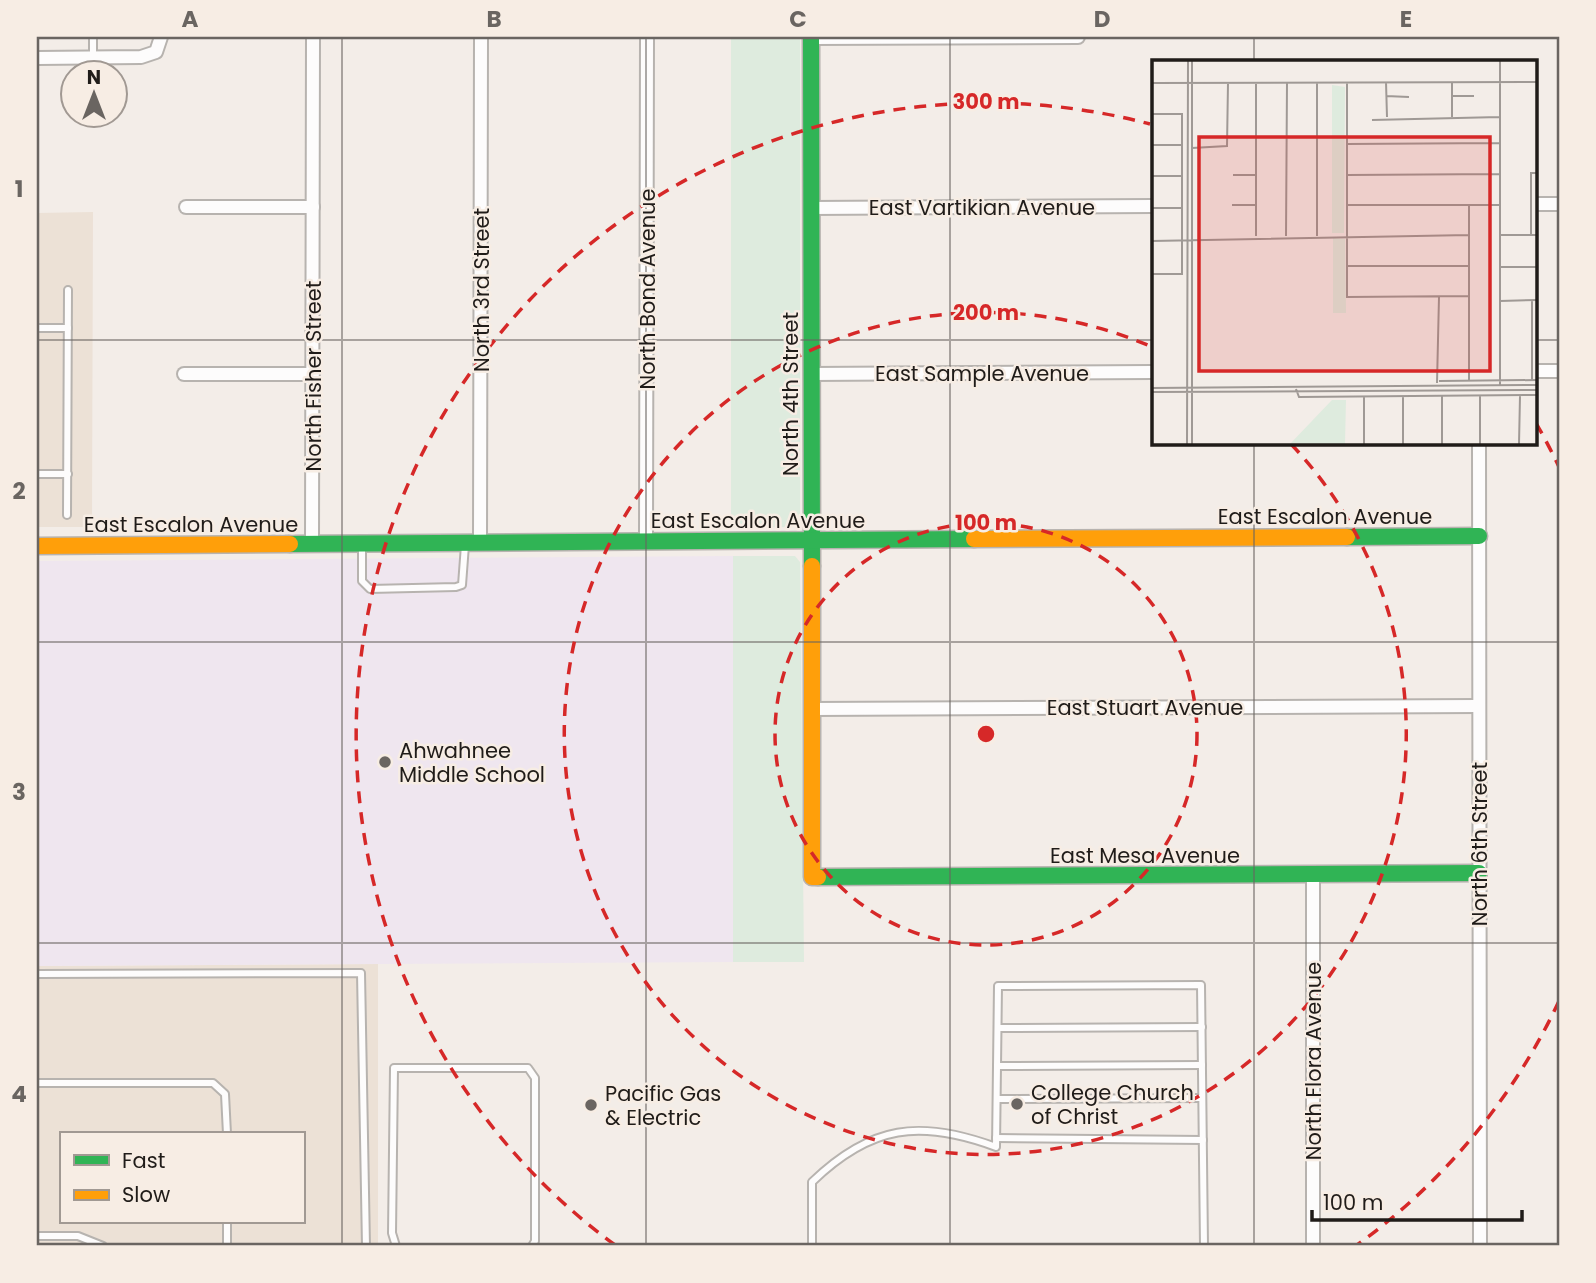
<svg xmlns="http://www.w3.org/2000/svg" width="1596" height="1283" font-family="Poppins,sans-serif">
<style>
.built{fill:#ece1d6;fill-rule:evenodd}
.education{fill:#efe6ef}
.green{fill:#deebde}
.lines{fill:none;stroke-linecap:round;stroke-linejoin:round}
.lane-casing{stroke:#b7b3af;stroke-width:10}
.street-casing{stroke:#b7b3af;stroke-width:16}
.fast-casing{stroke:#b7b3af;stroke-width:19}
.slow-casing{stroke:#b7b3af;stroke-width:19}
.lane{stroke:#fdfcfc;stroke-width:6}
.street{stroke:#fdfcfc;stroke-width:12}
.fast{stroke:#30b455;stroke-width:16}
.slow{stroke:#ff9f0a;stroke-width:16}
.grid{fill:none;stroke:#6a6561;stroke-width:2;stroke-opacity:0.55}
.ring{fill:none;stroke:#d62828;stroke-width:3.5;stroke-dasharray:12 9}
.poi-dot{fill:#6a6561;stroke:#f7ede4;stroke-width:2.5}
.labels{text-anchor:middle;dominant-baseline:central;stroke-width:5;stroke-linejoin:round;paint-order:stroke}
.street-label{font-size:21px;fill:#201c19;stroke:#f7ede4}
.poi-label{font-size:21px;fill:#201c19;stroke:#f7ede4;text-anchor:start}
.inset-road{fill:none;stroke:#9f9995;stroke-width:2}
.view{fill:#d62828;fill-opacity:0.15;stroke:#d62828;stroke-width:3.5}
.inset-edge{fill:none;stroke:#201c19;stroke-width:3.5}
.centre{fill:#d62828;stroke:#f7ede4;stroke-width:3.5}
.ring-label{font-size:21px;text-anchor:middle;font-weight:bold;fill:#d62828;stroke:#f7ede4;stroke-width:5;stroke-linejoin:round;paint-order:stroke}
.neatline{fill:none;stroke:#6a6561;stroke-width:2.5}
.grid-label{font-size:23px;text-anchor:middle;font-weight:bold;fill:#6a6561}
</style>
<rect width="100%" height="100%" fill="#f3ede8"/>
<g class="built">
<polygon points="93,212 92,527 37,527 37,213"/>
<path d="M 378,964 L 378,1246 L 37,1246 L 37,966 ZM 61,1134 L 303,1134 L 303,1222 L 61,1222 Z"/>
</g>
<polygon class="education" points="733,556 733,962 37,966 37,561"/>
<g class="green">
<polygon points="731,37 800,37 800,522 795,527 731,528"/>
<polygon points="733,556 795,556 800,562 804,962 733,962"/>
</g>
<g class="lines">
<g class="lane-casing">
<g id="lane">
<polyline points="93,58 93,37"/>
<polyline points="37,328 68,328"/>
<polyline points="37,474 68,474"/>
<polyline points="67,515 68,290"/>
<polyline points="362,547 362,581 370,589 456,587 462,585 465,545"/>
<polyline points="37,974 361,973 366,1246"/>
<polyline points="998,1028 1202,1027"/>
<polyline points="997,1066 1202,1065"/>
<polyline points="37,1083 213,1083 225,1094 227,1134"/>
<polyline points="997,1099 1202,1098"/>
<polyline points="996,1138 1203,1140"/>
<polyline points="227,1222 227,1246"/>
<polyline points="37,1236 78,1236 103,1246"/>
<polyline points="396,1246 392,1233 394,1068 528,1068 535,1078 535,1241 532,1246"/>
<path d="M 812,1246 L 812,1182 C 871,1125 920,1119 996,1147 L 998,986 L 1201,985 L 1204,1246"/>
</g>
</g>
<g class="street-casing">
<g id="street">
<polyline points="811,38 1078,37"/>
<polyline points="37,58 141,57 156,52 161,37"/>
<polyline points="1535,204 1559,204"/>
<polyline points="186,207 313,207"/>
<polyline points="811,208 1153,206"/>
<polyline points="1535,371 1559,371"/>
<polyline points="184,374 313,374"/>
<polyline points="811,374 1153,372"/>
<polyline points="1479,443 1480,1246"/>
<polyline points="646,542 647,37"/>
<polyline points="480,543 481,37"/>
<polyline points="312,544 313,37"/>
<polyline points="812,709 1478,706"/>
<polyline points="1313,875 1313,1246"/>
</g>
</g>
<g class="fast-casing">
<g id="fast">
<polyline points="811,37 812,566"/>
<polyline points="1347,537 1479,536"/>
<polyline points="290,544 974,539"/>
<polyline points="818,877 1479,873"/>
</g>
</g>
<g class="slow-casing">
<g id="slow">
<polyline points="974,539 1347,537"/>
<polyline points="37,546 290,544"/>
<polyline points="812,566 812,877 818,877"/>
</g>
</g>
<use href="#lane" class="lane"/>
<use href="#street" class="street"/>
<use href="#fast" class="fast"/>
<use href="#slow" class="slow"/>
</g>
<path class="grid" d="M 342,37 L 342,1246M 646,37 L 646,1246M 950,37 L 950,1246M 1254,37 L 1254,61M 37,340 L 1153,340M 1535,340 L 1559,340M 1254,443 L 1254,1246M 37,642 L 1559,642M 37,943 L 1559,943"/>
<g class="ring">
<circle cx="986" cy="734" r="211"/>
<path d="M1291 444A421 421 0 1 1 1150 346"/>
<path d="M1559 1001A632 632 0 0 1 1357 1245M615 1245A632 632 0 0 1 1150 124M1536 423A632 632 0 0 1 1559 467"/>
</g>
<g class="poi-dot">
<circle cx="385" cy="762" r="7"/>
<circle cx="1017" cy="1104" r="7"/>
<circle cx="591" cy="1105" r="7"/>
</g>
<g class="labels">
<g class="street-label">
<text x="982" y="207">East Vartikian Avenue</text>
<text transform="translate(647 289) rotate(-90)">North Bond Avenue</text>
<text transform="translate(481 290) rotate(-90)">North 3rd Street</text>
<text x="982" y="373">East Sample Avenue</text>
<text transform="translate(313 376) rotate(-90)">North Fisher Street</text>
<text transform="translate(790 394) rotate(-90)">North 4th Street</text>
<text x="1325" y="516">East Escalon Avenue</text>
<text x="758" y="520">East Escalon Avenue</text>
<text x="191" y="524">East Escalon Avenue</text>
<text x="1145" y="707">East Stuart Avenue</text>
<text transform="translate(1479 844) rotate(-90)">North 6th Street</text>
<text x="1145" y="855">East Mesa Avenue</text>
<text transform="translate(1313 1061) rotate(-90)">North Flora Avenue</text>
</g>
<g class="poi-label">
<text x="399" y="750">Ahwahnee<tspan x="399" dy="24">Middle School</tspan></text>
<text x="1031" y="1092">College Church<tspan x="1031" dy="24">of Christ</tspan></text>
<text x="605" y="1093">Pacific Gas<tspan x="605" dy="24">&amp; Electric</tspan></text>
</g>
</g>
<g transform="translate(1152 60)">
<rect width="385" height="385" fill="#f3ede8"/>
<path d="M 180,25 L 193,27 L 192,173 L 180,173 ZM 181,178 L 193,179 L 194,253 L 181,253 ZM 180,340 L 194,340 L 193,384 L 138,384 Z" fill="#deebde"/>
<path class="inset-road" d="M 348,1 L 348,326M 195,22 L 195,237 L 317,236M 234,22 L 235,57M 300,22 L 300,57M 0,23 L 385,22M 234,36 L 257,37M 300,36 L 322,36M 0,54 L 30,54 L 30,214M 220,60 L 348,57M 195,84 L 348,83M 0,85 L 31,85M 40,88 L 75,86 L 76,23M 81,115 L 104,115M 195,115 L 348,114M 0,116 L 30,116M 317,144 L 317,321M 80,145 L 104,145M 195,145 L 348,145M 0,148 L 30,148M 348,175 L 385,175M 379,175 L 379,113 L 385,113M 104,176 L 104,23M 134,176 L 135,23M 165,176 L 165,23M 0,181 L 317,175M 195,206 L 317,206M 348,207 L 385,207M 0,214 L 31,214M 380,240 L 380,320M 348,241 L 385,240M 287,321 L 385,320M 285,323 L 287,237M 0,328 L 385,325M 144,329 L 147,337 L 385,335M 0,332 L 385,330M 290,336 L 290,384M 35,384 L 36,1M 40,384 L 40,1M 212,384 L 212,336M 251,384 L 251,336M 328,384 L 328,336M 367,384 L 368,336"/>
<path class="view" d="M 47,77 L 338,77 L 338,311 L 47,311 Z"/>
<rect width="385" height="385" class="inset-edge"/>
</g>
<circle cx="986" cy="734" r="10" class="centre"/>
<g class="ring-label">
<text x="986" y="109">300 m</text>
<text x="986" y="320">200 m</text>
<text x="986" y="530">100 m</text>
</g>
<rect width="1596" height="1283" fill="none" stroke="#f7ede4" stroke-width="77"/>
<rect x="60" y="1132" width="245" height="91" fill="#f7ede4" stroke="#a19993" stroke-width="2"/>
<rect x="74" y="1155" width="35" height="10" fill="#30b455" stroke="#a19993" stroke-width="2"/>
<text x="122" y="1168" font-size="21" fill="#201c19">Fast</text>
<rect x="74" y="1190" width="35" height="10" fill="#ff9f0a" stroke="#a19993" stroke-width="2"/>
<text x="122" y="1202" font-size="21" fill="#201c19">Slow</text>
<g transform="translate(94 94)"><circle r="33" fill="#f7ede4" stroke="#a19993" stroke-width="2"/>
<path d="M0-5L12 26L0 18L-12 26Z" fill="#6a6561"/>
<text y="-10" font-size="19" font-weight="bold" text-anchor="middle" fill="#201c19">N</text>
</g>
<path d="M1312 1210v10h210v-10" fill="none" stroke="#201c19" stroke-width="3.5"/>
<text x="1323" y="1210" font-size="21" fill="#201c19" stroke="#f7ede4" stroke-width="5" paint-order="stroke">100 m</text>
<rect x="38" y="38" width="1520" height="1206" class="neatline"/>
<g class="grid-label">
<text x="190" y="27">A</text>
<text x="494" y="27">B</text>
<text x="798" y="27">C</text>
<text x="1102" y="27">D</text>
<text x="1406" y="27">E</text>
<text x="19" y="197">1</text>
<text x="19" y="499">2</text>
<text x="19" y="800">3</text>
<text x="19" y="1102">4</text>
</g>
</svg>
